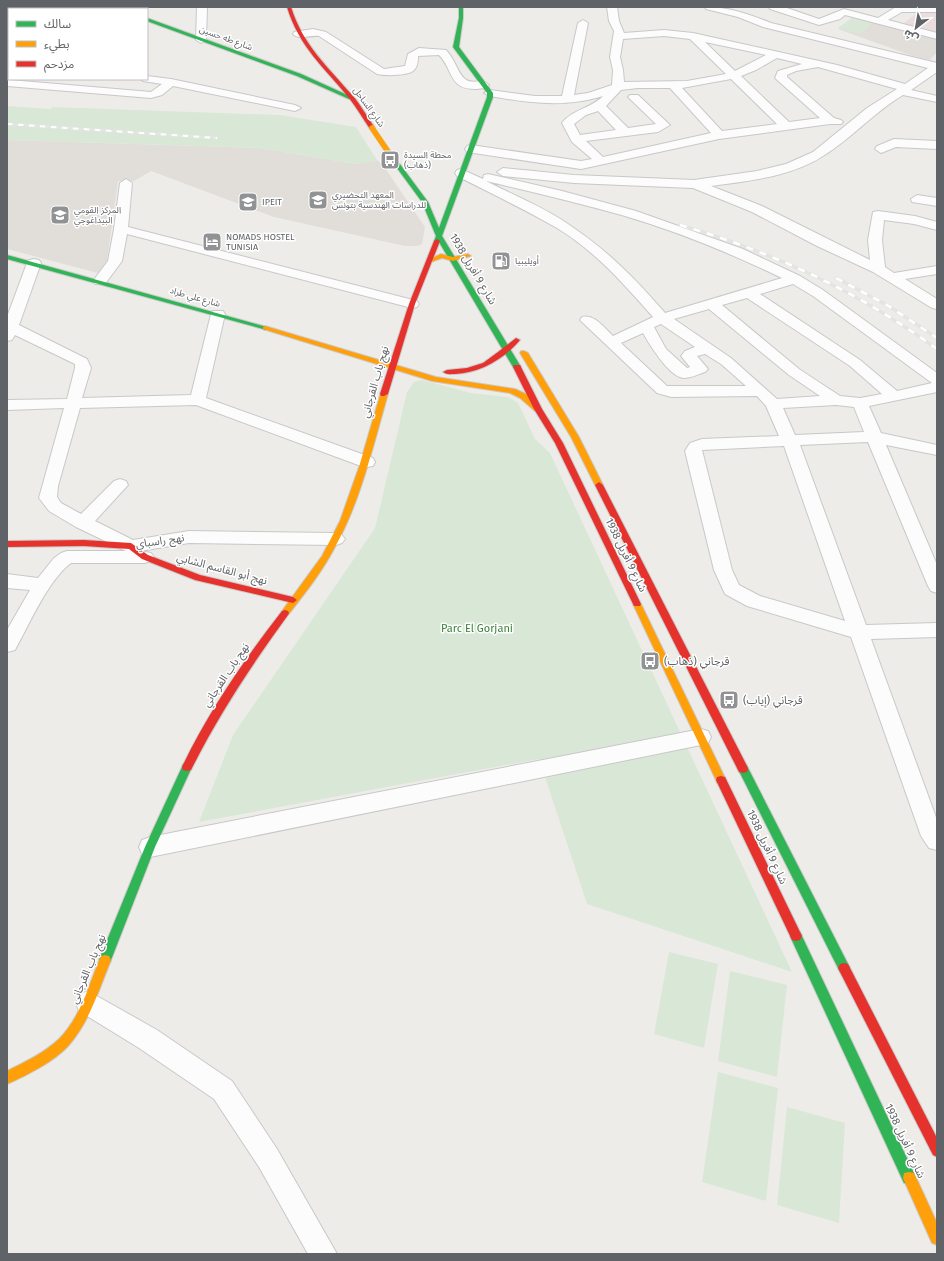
<svg xmlns="http://www.w3.org/2000/svg" width="944" height="1261" font-family="'Fira Sans','Noto Sans Arabic',sans-serif">
<style>
.education{fill:#e1ded9}
.medical{fill:#e9dedd}
.green{fill:#d9e8d6}
.lines{fill:none;stroke-linecap:round;stroke-linejoin:round}
.street-casing{stroke:#c8c8c9;stroke-width:2}
.fast-casing{stroke:#cbcaca;stroke-width:2}
.slow-casing{stroke:#cbcaca;stroke-width:2}
.jam-casing{stroke:#cbcaca;stroke-width:2}
.street{fill:#fcfcfc;fill-rule:evenodd}
.fast{fill:#30b455;fill-rule:evenodd}
.slow{fill:#ff9f0a;fill-rule:evenodd}
.jam{fill:#e5322d;fill-rule:evenodd}
.rail-far1-casing{stroke:#e3e4e3;stroke-width:3}
.rail-casing{stroke:#e3e4e3;stroke-width:3.5}
.rail-far1{stroke:#fff;stroke-width:2;stroke-dasharray:5.5;stroke-linecap:butt}
.rail{stroke:#fff;stroke-width:2.5;stroke-dasharray:7;stroke-linecap:butt}
.slow-bridge-casing{stroke:#d4cab9;stroke-width:6;stroke-linecap:butt}
.slow-bridge{stroke:#ff9f0a;stroke-width:5.5}
.labels{text-anchor:middle;dominant-baseline:central;stroke-width:3;stroke-linejoin:round;paint-order:stroke}
.far-street-label{font-size:9px;fill:#5f6266;stroke:#fff}
.far-poi-label{font-size:9px;fill:#5f6266;stroke:#fff;text-anchor:start}
.street-label{font-size:11px;fill:#5f6266;stroke:#fff}
.park-label{font-size:11px;fill:#3c813b;stroke:#fff}
.poi-label{font-size:11px;fill:#5f6266;stroke:#fff;text-anchor:start}
</style>
<rect width="100%" height="100%" fill="#eeece9"/>
<g class="education">
<polygon points="852,18 935,38 937,40 937,52 930,60 913,56 838,29"/>
<polygon points="7,140 260,148 356,164 377,160 383,165 425,227 422,244 417,246 405,246 274,217 151,171 134,181 118,181 107,261 98,273 7,249"/>
</g>
<polygon class="medical" points="918,12 937,12 937,32 903,24"/>
<g class="green">
<polygon points="852,18 873,23 860,34 838,28"/>
<polygon points="7,106 51,109 52,107 280,115 356,127 377,160 356,164 260,148 7,140"/>
<polygon points="422,380 471,393 508,397 518,403 535,439 550,453 792,972 587,904 539,759 199,822 233,735 375,528 407,392 414,382"/>
<polygon points="669,952 718,964 704,1048 654,1034"/>
<polygon points="730,971 787,985 777,1077 718,1061"/>
<polygon points="718,1072 778,1088 766,1201 702,1182"/>
<polygon points="787,1107 845,1123 839,1223 777,1205"/>
</g>
<g class="lines">
<g class="street-casing">
<g id="street">
<polygon points="50,7 63,7 62,9 49,9"/>
<polygon points="136,7 146,7 145,9 135,9"/>
<polygon points="197,7 207,7 206,40 201,43 196,40"/>
<path d="M 607,7 L 617,7 L 619,21 L 624,33 L 664,30 L 693,33 L 837,65 L 905,84 L 928,68 L 763,27 L 738,17 L 706,9 L 705,7 C 729,7 749,14 771,23 L 937,63 L 937,72 L 911,90 L 937,96 L 937,102 L 903,95 C 873,113 852,138 823,156 C 791,177 747,181 711,186 L 762,206 L 870,260 L 868,240 L 873,212 L 878,211 L 915,216 L 937,222 L 937,230 L 914,224 L 884,220 L 882,240 L 885,267 L 894,273 L 937,266 L 937,274 L 905,279 L 937,299 L 937,309 L 932,308 L 873,272 L 817,246 L 752,212 L 693,188 L 574,183 L 503,176 L 497,172 L 503,168 L 574,175 L 694,180 L 757,171 L 786,164 L 813,152 L 867,108 L 897,89 L 818,67 L 796,71 L 787,75 L 787,77 L 834,118 L 841,120 L 843,122 L 841,124 L 830,124 L 719,139 L 581,169 L 467,152 L 465,149 L 467,146 L 471,145 L 581,161 L 592,159 L 572,142 L 562,123 C 573,109 592,108 603,96 C 566,108 528,103 490,96 L 484,93 L 490,90 L 535,96 L 562,96 L 578,23 L 583,20 L 588,23 L 574,95 L 588,93 L 612,85 L 613,70 L 610,57 L 614,31 L 609,21 ZM 664,36 L 690,39 L 726,74 L 687,81 L 624,82 L 623,70 L 620,57 L 623,39 ZM 705,42 L 766,55 L 735,71 ZM 777,58 L 802,64 L 778,71 L 775,78 L 820,118 L 789,122 L 741,76 L 756,70 ZM 731,79 L 777,124 L 722,131 L 682,88 ZM 638,88 L 670,88 L 711,133 L 603,157 L 586,141 L 658,132 L 670,125 L 638,95 L 630,95 L 628,97 L 656,124 L 628,128 L 606,106 L 621,90 ZM 598,111 L 616,130 L 580,135 L 574,124 L 586,115 Z"/>
<polygon points="769,7 784,7 819,19 844,9 878,18 896,7 937,7 937,12 902,12 888,20 937,33 937,39 845,15 840,19 819,25 770,9"/>
<path d="M 313,29 L 326,32 L 384,69 L 405,66 L 408,54 L 419,48 L 446,50 C 455,59 458,74 465,79 C 472,85 483,78 489,85 C 485,89 482,88 477,89 C 448,90 454,70 439,55 L 418,56 C 418,60 418,65 415,69 C 411,76 385,76 377,74 L 319,36 C 311,35 298,40 293,34 L 294,32 Z"/>
<rect x="7" y="38" width="2" height="8"/>
<rect x="7" y="63" width="2" height="6"/>
<polygon points="147,76 171,79 295,105 301,108 295,111 173,86 162,95 151,98 7,86 7,80 10,80 151,92 162,84 143,81 141,79 147,79"/>
<polygon points="894,139 937,141 937,149 896,147 881,153 875,149 877,146"/>
<path d="M 461,169 L 483,179 L 484,175 L 488,174 L 562,191 L 636,211 L 743,249 L 800,276 L 823,290 L 937,373 L 937,392 L 869,406 L 881,433 L 937,445 L 937,455 L 886,445 L 937,565 L 937,593 L 931,591 L 928,586 L 868,442 L 800,445 L 866,625 L 937,623 L 937,637 L 871,639 L 937,820 L 937,850 L 929,848 L 921,836 L 851,637 L 747,606 L 725,594 L 714,570 L 685,451 L 690,443 L 702,439 L 779,436 L 766,406 L 757,396 L 671,397 L 657,393 L 580,320 L 582,317 C 595,314 604,328 613,336 L 653,317 C 624,284 595,251 557,228 C 524,209 490,193 457,176 L 455,173 L 457,170 ZM 486,181 C 533,192 579,203 625,216 C 679,232 732,254 782,278 L 665,313 C 634,277 608,251 568,224 C 543,207 513,195 486,181 ZM 793,284 L 813,296 L 932,383 L 897,391 L 860,360 L 760,294 ZM 747,298 L 850,366 L 882,394 L 860,398 L 840,396 L 799,369 L 722,305 ZM 709,309 L 789,375 L 820,396 L 777,399 L 731,358 L 674,319 ZM 661,324 L 695,347 L 685,351 L 681,356 L 690,367 L 687,368 L 666,349 L 654,327 ZM 643,333 C 649,344 670,378 684,378 C 691,378 699,374 705,372 L 708,369 L 697,356 L 705,354 L 721,364 L 746,386 L 667,386 L 621,343 ZM 836,405 L 854,407 L 864,432 L 795,435 L 783,408 ZM 784,446 L 845,621 L 760,596 L 739,585 L 732,570 L 702,450 Z"/>
<polygon points="126,179 132,183 128,227 417,301 419,304 417,307 412,308 127,234 122,261 105,284 95,284 93,281 108,261 114,229 120,183"/>
<polygon points="917,195 937,198 937,206 912,202 911,199"/>
<path d="M 34,259 L 39,260 L 41,263 L 19,325 L 87,359 L 91,368 L 82,398 L 191,395 L 211,314 L 213,311 L 223,311 L 225,314 L 206,398 L 373,458 L 375,462 L 373,466 L 367,467 L 361,466 L 196,405 L 80,408 L 58,486 L 57,497 L 61,503 L 81,514 L 114,481 L 120,479 L 126,481 L 128,485 L 95,521 L 133,540 L 189,531 L 336,533 L 342,535 L 345,539 L 342,543 L 336,545 L 189,543 L 140,551 L 151,553 L 154,557 L 151,561 L 145,563 L 71,563 C 48,580 29,625 15,650 L 7,652 L 7,630 L 30,590 L 7,588 L 7,574 L 38,578 L 54,558 L 61,553 L 67,551 L 126,551 L 76,527 L 49,511 L 39,498 L 64,408 L 7,410 L 7,400 L 67,399 L 75,368 L 75,364 L 15,335 L 12,340 L 7,341 L 7,317 L 27,263 L 29,260 Z"/>
<polygon points="701,729 708,731 711,737 708,743 701,745 150,857 142,854 139,847 142,840 150,837"/>
<polygon points="88,991 157,1030 232,1081 277,1149 337,1254 308,1254 259,1167 214,1099 139,1048 79,1011 76,1003 79,995"/>
</g>
</g>
<g class="fast-casing">
<g id="fast">
<polygon points="459,7 463,7 463,18 459,47 493,93 493,97 442,236 521,367 517,369 513,367 439,242 434,241 436,236 422,202 386,153 391,152 428,202 439,228 487,97 487,93 453,47 459,18"/>
<polygon points="147,18 301,74 354,98 349,99 297,76 147,21"/>
<polygon points="7,255 267,327 268,328 265,330 263,329 7,259"/>
<polygon points="187,763 191,764 192,767 155,847 111,960 109,964 105,965 101,964 99,960 145,847 182,767 183,764"/>
<polygon points="743,765 747,766 848,964 850,968 848,972 844,973 840,972 738,769 739,766"/>
<polygon points="796,931 800,932 914,1173 915,1178 914,1183 909,1184 904,1183 790,936 792,932"/>
</g>
</g>
<g class="slow-casing">
<g id="slow">
<polygon points="441,254 453,257 468,254 471,256 453,261 442,258 431,262 428,260"/>
<polygon points="265,326 436,377 515,389 526,394 542,409 538,411 535,411 520,398 510,393 432,381 263,329 263,327"/>
<polygon points="521,351 524,351 528,353 579,437 603,485 602,487 599,488 595,485 571,437 520,353"/>
<path d="M 381,392 L 384,392 L 388,394 C 373,446 361,500 335,547 C 322,572 305,593 288,615 L 282,615 L 281,613 L 282,611 L 322,556 L 340,521 L 359,467 Z"/>
<polygon points="637,601 641,604 726,780 725,783 721,784 717,783 716,780 633,604"/>
<path d="M 105,955 L 109,956 L 111,960 C 99,989 90,1021 69,1045 C 55,1061 26,1076 7,1084 L 7,1071 C 25,1062 44,1053 59,1039 C 81,1017 89,984 101,956 Z"/>
<polygon points="909,1172 914,1173 937,1223 937,1245 932,1243 903,1178 904,1173"/>
</g>
</g>
<g class="jam-casing">
<g id="jam">
<polygon points="112,7 118,7 121,9 115,9"/>
<path d="M 287,7 L 291,7 C 303,45 327,66 352,95 C 361,105 367,117 375,128 L 374,129 L 370,129 C 363,119 357,108 349,98 C 324,67 299,47 287,7 Z"/>
<polygon points="437,239 440,241 415,304 388,394 384,396 381,396 380,394 409,304 434,241"/>
<path d="M 516,338 L 520,340 C 504,359 480,373 455,374 C 450,374 447,375 443,372 L 447,370 L 467,368 L 483,363 L 498,352 Z"/>
<polygon points="514,365 520,365 542,409 563,443 641,604 640,606 634,606 633,604 555,443 534,409 513,367"/>
<polygon points="599,482 603,485 747,766 748,769 747,772 743,773 739,772 595,485"/>
<polygon points="84,540 131,543 148,555 200,575 293,597 297,600 293,603 195,580 142,559 129,549 84,546 7,547 7,541"/>
<path d="M 285,610 L 288,611 L 289,613 L 288,615 C 251,666 219,714 191,770 L 187,771 L 183,770 L 182,767 C 209,711 244,660 282,611 Z"/>
<polygon points="721,776 725,777 800,932 802,936 800,940 796,941 792,940 716,780 717,777"/>
<polygon points="844,963 848,964 937,1138 937,1157 933,1155 840,972 838,968 840,964"/>
</g>
</g>
<use href="#street" class="street"/>
<use href="#fast" class="fast"/>
<use href="#slow" class="slow"/>
<use href="#jam" class="jam"/>
<g class="rail-far1-casing">
<polyline id="rail-far1" points="7,124 217,138"/>
</g>
<g class="rail-casing">
<g id="rail">
<path d="M 680,225 C 775,253 857,291 937,349"/>
<polyline points="836,278 887,305 937,338"/>
</g>
</g>
<use href="#rail-far1" class="rail-far1"/>
<use href="#rail" class="rail"/>
<g class="slow-bridge-casing">
<polyline id="slow-bridge" points="372,128 389,153"/>
</g>
<use href="#slow-bridge" class="slow-bridge"/>
</g>
<defs>
<g id="bus-square" transform="scale(1)"><rect x="-9" y="-9" width="18" height="18" rx="4" fill="#919294" stroke="#fff"/><path d="M-5-6H5V4H4V6H2V4H-2V6H-4V4H-5ZM-3.5-4V0h7V-4ZM-3.5 1.2v1.5H-2V1.2ZM2 1.2v1.5H3.5V1.2Z" fill="#fff"/></g>
<g id="university-square" transform="scale(1)"><rect x="-9" y="-9" width="18" height="18" rx="4" fill="#919294" stroke="#fff"/><path d="M0-5L7-2L0 1L-7-2ZM-4 1L0 2.5L4 1V4Q0 6-4 4Z" fill="#fff"/></g>
<g id="hotel-square" transform="scale(1)"><rect x="-9" y="-9" width="18" height="18" rx="4" fill="#919294" stroke="#fff"/><path d="M-6-4.5h1.5V1H6V5H4.5V3h-9V5H-6ZM-4 0a1.8 1.8 0 1 1 3.6 0ZM.5 0V-2.5h3Q6-2.5 6 0Z" fill="#fff"/></g>
<g id="fuel-square" transform="scale(1)"><rect x="-9" y="-9" width="18" height="18" rx="4" fill="#919294" stroke="#fff"/><path d="M-5.5-6h7V0h2V4h1.3V-2.5L3-4.5l.8-.8L6-3V5H2.5V1h-1V6h-7ZM-4.2-4.7v3.2H.2V-4.7Z" fill="#fff"/></g>
</defs>
<g fill-rule="evenodd">
<use href="#bus-square" x="390" y="160"/>
<use href="#university-square" x="318" y="200"/>
<use href="#university-square" x="248" y="202"/>
<use href="#university-square" x="60" y="215"/>
<use href="#hotel-square" x="212" y="242"/>
<use href="#fuel-square" x="501" y="261"/>
<use href="#bus-square" x="650" y="661"/>
<use href="#bus-square" x="729" y="700"/>
</g>
<g class="labels">
<g class="far-street-label">
<text transform="translate(226 38) rotate(20)">شارع طه حسين</text>
<text transform="translate(369 107) rotate(54)">شارع الساحل</text>
<text transform="translate(195 297) rotate(16)">شارع علي طراد</text>
</g>
<g class="far-poi-label">
<text x="404" y="155">محطة السيدة<tspan x="404" dy="10">(ذهاب)</tspan></text>
<text x="332" y="195">المعهد التحضيري<tspan x="332" dy="10">للدراسات الهندسية بتونس</tspan></text>
<text x="262" y="202">IPEIT</text>
<text x="74" y="210">المركز القومي<tspan x="74" dy="10">البيداغوجي</tspan></text>
<text x="226" y="237">NOMADS HOSTEL<tspan x="226" dy="10">TUNISIA</tspan></text>
<text x="515" y="261">أويليبيا</text>
</g>
<g class="street-label">
<text transform="translate(473 269) rotate(59)">شارع 9 أفريل 1938</text>
<text transform="translate(375 382) rotate(-74)">نهج باب القرجاني</text>
<text transform="translate(160 541) rotate(-8)">نهج راسباي</text>
<text transform="translate(626 555) rotate(64)">شارع 9 أفريل 1938</text>
<text transform="translate(222 569) rotate(15)">نهج أبو القاسم الشابي</text>
<text transform="translate(226 675) rotate(-56)">نهج باب القرجاني</text>
<text transform="translate(767 847) rotate(65)">شارع 9 أفريل 1938</text>
<text transform="translate(88 969) rotate(-67)">نهج باب القرجاني</text>
<text transform="translate(905 1141) rotate(65)">شارع 9 أفريل 1938</text>
</g>
<g class="park-label">
<text x="477" y="628">Parc El Gorjani</text>
</g>
<g class="poi-label">
<text x="664" y="661">قرجاني (ذهاب)</text>
<text x="743" y="700">قرجاني (إياب)</text>
</g>
</g>
<rect width="944" height="1261" fill="none" stroke="#5f6266" stroke-width="16"/>
<rect x="8" y="8" width="140" height="72" fill="#ffffff" stroke="#bfc0c2"/>
<rect x="16" y="21" width="20" height="6" fill="#30b455" stroke="#bfc0c2"/>
<text x="44" y="28" font-size="12" fill="#5f6266">سالك</text>
<rect x="16" y="41" width="20" height="6" fill="#ff9f0a" stroke="#bfc0c2"/>
<text x="44" y="48" font-size="12" fill="#5f6266">بطيء</text>
<rect x="16" y="61" width="20" height="6" fill="#e5322d" stroke="#bfc0c2"/>
<text x="44" y="68" font-size="12" fill="#5f6266">مزدحم</text>
<g transform="translate(916 28) rotate(211)" stroke="#ffffff" stroke-width="3" paint-order="stroke">
<path d="M0-3L7 15L0 10L-7 15Z" fill="#5f6266"/>
<text y="-6" font-size="11" font-weight="bold" text-anchor="middle" fill="#5f6266">ش</text>
</g>
</svg>
